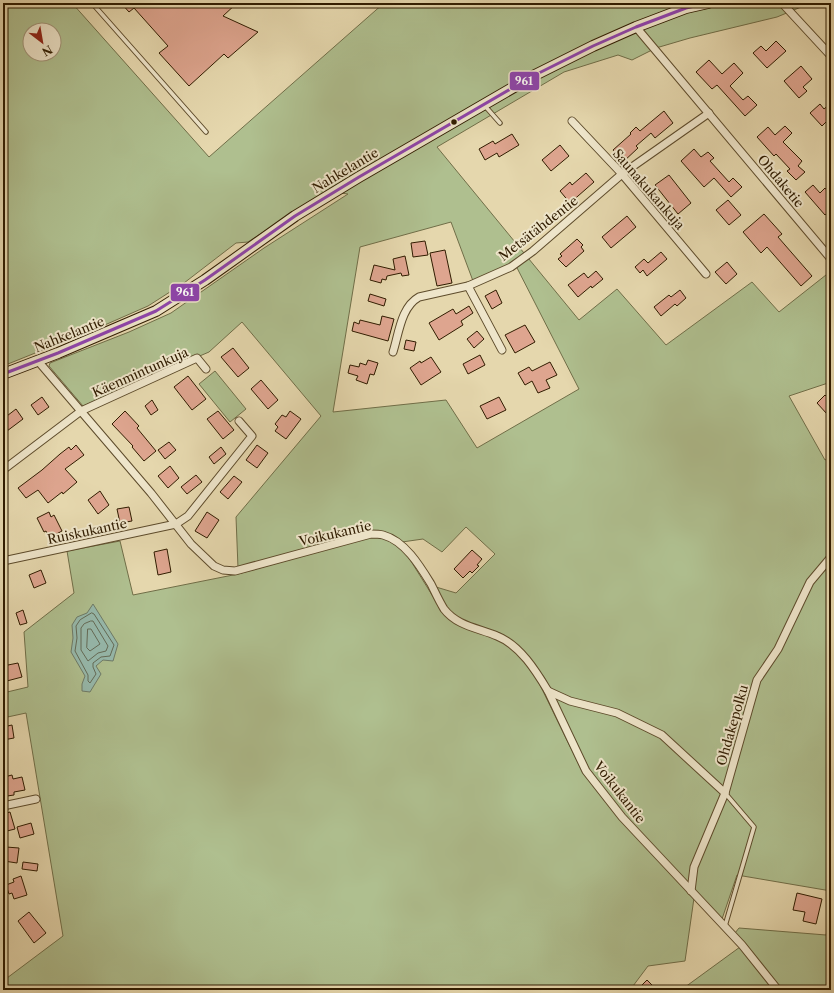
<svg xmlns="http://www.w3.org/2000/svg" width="834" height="993" font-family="'Libre Caslon Text',serif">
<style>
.green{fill:#afbf8f;stroke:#706e48;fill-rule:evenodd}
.water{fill:#96b9ac;stroke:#6d7a67}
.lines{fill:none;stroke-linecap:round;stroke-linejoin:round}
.shore{stroke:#636a56;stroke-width:1}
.building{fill:#dea58f;stroke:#301c00}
.lane-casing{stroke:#5d4b2b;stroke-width:5.5}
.street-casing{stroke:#5d4b2b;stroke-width:9}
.secondary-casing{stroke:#301c00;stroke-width:12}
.lane{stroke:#eee5ca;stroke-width:3.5}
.street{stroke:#eee5ca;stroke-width:7}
.secondary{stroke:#eee5ca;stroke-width:10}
.bus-1-casing{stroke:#eee5ca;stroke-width:6}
.bus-1{stroke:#8e44ad;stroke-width:3}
.bus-dot{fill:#301c00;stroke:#eee5ca;stroke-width:1.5}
.labels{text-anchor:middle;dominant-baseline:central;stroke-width:4;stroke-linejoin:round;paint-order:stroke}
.street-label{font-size:13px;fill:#301c00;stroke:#eee5ca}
.line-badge{stroke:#eee5ca;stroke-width:1.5}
.badge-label{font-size:11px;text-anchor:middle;font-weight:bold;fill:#fff}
</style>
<rect width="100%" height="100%" fill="#e5d7ad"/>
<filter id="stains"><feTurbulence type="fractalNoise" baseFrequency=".005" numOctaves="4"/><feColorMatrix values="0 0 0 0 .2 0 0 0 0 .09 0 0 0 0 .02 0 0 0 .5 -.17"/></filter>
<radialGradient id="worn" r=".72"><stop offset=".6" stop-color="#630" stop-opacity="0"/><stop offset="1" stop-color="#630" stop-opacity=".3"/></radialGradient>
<g class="green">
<path d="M 3,3 L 72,3 L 209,157 L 384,3 L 828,3 L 801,7 L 777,17 L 690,38 L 656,48 L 632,60 L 618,55 L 564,72 L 437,147 L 579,320 L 617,289 L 666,345 L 752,282 L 779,312 L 831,271 L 831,382 L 789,396 L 825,460 L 831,457 L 831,891 L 737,875 L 722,919 L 625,816 L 589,769 L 544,677 L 526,654 L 512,641 L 500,633 L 472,625 L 458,618 L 446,608 L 436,587 L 456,593 L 495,554 L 466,527 L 442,552 L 423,539 L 402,542 L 385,532 L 238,568 L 236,517 L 321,416 L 242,322 L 209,352 L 83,406 L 49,366 L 50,363 L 129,332 L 171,313 L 264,248 L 348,194 L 326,191 L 248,242 L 236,243 L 184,283 L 148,306 L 107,324 L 3,366 ZM 30,30 L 54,30 L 54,54 L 30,54 ZM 451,222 L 473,281 L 514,262 L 579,389 L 477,448 L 446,400 L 333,412 L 360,247 Z"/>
<polygon points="215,371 246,409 230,422 199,384"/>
<polygon points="370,537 382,537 396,545 409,558 442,611 454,623 472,630 497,638 509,645 522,659 538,681 583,773 694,898 685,961 648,966 630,990 3,990 3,981 63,936 26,713 3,718 3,693 28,687 24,632 74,593 67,551 120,541 133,595 238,574"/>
<polygon points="831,915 831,990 783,990 735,933 739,928 826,935"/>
<polygon points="740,947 776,990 681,990"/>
</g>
<polygon class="water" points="93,604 118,644 113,661 103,660 96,666 101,674 90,692 82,691 82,684 85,676 71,652 73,638 72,625 77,617 87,613"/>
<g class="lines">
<g class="shore">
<polygon points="92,613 94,614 114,645 110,656 101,657 93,663 93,667 96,674 90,683 88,681 88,675 75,651 77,638 76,626 80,620"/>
<polygon points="91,621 93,621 108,646 106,651 98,653 88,661 81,650 81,628 84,624"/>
<polygon points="88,629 91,629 100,644 90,651 87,648"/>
</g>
</g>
<g class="building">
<polygon points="121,3 237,3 223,16 258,32 228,58 224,54 189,86 159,53 168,46 134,8 129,12"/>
<polygon points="776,41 786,51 767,68 753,53 761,46 766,51"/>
<polygon points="709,60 722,74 734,63 743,73 730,86 743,100 748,96 757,105 745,116 717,85 712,89 696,72"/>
<polygon points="801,66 812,79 803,87 807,91 799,98 784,81"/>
<polygon points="831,103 831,127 826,122 822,126 810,113 820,104 824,109"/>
<polygon points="664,111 673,123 655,138 651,133 636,146 638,148 623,162 613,150 631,134 630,133 636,127 640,131"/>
<polygon points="785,126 792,133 783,142 802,161 798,166 805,172 796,180 787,171 790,169 776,154 774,156 757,137 768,127 775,135"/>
<polygon points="512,134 519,145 499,157 497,153 485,160 479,149 493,141 495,144"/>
<polygon points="560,145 569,156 551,171 542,160"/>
<polygon points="694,149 701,157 708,152 714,158 710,161 729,182 733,178 742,187 731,197 714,178 704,187 681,161"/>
<polygon points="586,173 594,182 570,203 560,191 570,182 572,185"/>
<polygon points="669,175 691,203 678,214 655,185"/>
<polygon points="813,185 820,193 825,188 831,195 831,210 825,215 805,192"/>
<polygon points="728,200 741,215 729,225 716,210"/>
<polygon points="764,214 782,234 778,237 812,276 801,286 767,247 761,253 743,232"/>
<polygon points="627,216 636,227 611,248 602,237"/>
<polygon points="577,239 583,245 581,247 584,251 566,267 558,259 562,256 560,254"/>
<polygon points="425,241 428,255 413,257 411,243"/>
<polygon points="445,250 452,283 437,286 430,253"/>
<polygon points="661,252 667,259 647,276 643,270 640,273 635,267 644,259 648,263"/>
<polygon points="405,256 409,275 402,276 401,273 387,276 386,280 382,279 381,283 370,280 374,265 395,270 393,259"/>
<polygon points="727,262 737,274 726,284 715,272"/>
<polygon points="596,271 603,279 592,288 591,286 578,297 568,285 584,273 588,278"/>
<polygon points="496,290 502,303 492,309 485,296"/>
<polygon points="680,290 686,298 677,306 675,304 661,316 654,307 669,295 671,297"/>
<polygon points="370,294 386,299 384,306 368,301"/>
<polygon points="469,306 473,313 461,321 463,325 439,340 429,323 453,309 456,314"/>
<polygon points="382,316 394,319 388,341 352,331 354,322 359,324 360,320 380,325"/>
<polygon points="525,325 535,342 515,353 505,335"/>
<polygon points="477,331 484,339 474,348 467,339"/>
<polygon points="406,340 416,342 414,351 404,349"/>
<polygon points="233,348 249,368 238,377 221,357"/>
<polygon points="480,355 485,365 468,374 463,364"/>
<polygon points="431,357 441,372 421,385 410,368 420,361 421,363"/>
<polygon points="368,360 378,363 374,375 370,374 367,384 356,380 358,376 348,373 350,365 359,367 360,363 366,365"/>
<polygon points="550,362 557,375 546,380 550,388 538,393 532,381 525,385 518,373 529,367 532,371"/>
<polygon points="188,376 206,399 192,410 174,387"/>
<polygon points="261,380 278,400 268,409 251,389"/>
<polygon points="825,395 831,401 831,410 827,414 817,403"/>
<polygon points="42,397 49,407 38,415 31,405"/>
<polygon points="499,397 506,410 487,419 480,406"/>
<polygon points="152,400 158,410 151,415 145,406"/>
<polygon points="16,409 23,419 3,434 3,419"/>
<polygon points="125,411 139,426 137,428 156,451 144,461 132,447 133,446 112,424"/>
<polygon points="218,411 234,430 223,439 207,419"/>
<polygon points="290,411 301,419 286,439 275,431 278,427 275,424 282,415 286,417"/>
<polygon points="169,442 176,450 165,459 158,450"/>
<polygon points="76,445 84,455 65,469 77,482 63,494 62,492 48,503 38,490 26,498 18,488 42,470 60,454 69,447 71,450"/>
<polygon points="257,445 268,453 257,468 246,460"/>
<polygon points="221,447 226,454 214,464 209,457"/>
<polygon points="170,466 179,478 168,488 158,476"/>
<polygon points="196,475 202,482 187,494 181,487"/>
<polygon points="234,476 242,482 228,499 220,492"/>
<polygon points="100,491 109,505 98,514 88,500"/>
<polygon points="129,507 132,521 120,523 117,509"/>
<polygon points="49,512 51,517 54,515 62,531 49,538 46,531 44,532 37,518"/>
<polygon points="207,512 219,520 207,538 195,531"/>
<polygon points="167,549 171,572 158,575 154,552"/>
<polygon points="472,550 482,559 477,565 479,566 472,573 470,571 463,578 454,569"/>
<polygon points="41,570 46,583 34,588 29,575"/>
<polygon points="23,610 27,623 20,625 16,613"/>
<polygon points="18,663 22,677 3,682 3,666"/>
<polygon points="12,725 14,738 3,740 3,727"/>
<polygon points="12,775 13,779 22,777 25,790 14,792 14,795 7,796 7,793 3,794 4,777"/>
<polygon points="10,812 15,829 3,832 3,814"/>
<polygon points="31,823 34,834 20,838 17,827"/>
<polygon points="6,847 19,848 17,863 4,861"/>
<polygon points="23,862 38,864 37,871 22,869"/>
<polygon points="21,876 27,895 14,899 12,893 9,894 6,885 14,882 13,879"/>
<polygon points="797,893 822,899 816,924 803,921 805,912 793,910"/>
<polygon points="29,912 46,933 34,943 18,921"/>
<polygon points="647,980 657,990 637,990"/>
</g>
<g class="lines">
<g class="lane-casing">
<g id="lane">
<polyline points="92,3 206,132"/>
<polyline points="485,106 500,123"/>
<polyline points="725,793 754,827 725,926"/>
</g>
</g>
<g class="street-casing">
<g id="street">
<polyline points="782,3 831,56"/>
<polyline points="636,27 831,259"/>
<polyline points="572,121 622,174 706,274"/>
<polyline points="468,286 502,350"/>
<path d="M 393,352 C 399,333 401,307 419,297 L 468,286 L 511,267 L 533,251 L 622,174 L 709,113"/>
<path d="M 38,361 L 151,493 L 191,544 L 214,566 L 223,570 L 235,571 L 371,534 C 374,534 379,534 383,535 C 405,541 420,566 431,584 C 435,592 439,601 444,609 C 457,626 478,628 497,636 C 520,645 536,671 548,691 L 586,771 L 622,817 L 742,945 L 778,990"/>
<polyline points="3,470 81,411 197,358 206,369"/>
<polyline points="3,561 176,524 188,516 252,436 239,421"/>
<polyline points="548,691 570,701 617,713 662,735 725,793"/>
<polyline points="3,806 36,799"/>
<polyline points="691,891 694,867 725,793 757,680 778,649 810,582 831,557"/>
</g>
</g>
<g class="secondary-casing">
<polyline id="secondary" points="3,374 58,353 156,311 205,280 295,216 359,177 533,76 593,46 636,27 686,8 708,3"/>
</g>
<use href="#lane" class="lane"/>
<use href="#street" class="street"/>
<use href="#secondary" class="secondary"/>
<g class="bus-1-casing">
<polyline id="bus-1" points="3,374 58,353 156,311 205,280 295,216 359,177 533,76 593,46 636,27 686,8 708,3"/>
</g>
<use href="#bus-1" class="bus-1"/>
</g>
<circle class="bus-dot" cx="454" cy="122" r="3.5"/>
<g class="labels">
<g class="street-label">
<text transform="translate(345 170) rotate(-31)">Nahkelantie</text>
<text transform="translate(781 181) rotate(50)">Ohdaketie</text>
<text transform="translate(649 189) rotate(49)">Saunakukankuja</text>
<text transform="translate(538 228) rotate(-38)">Metsätähdentie</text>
<text transform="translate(69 334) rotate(-22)">Nahkelantie</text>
<text transform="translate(140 372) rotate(-24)">Käenmintunkuja</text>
<text transform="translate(87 531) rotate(-12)">Ruiskukantie</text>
<text transform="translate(335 533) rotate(-13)">Voikukantie</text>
<text transform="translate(732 725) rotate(-74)">Ohdakepolku</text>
<text transform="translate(620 792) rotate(52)">Voikukantie</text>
</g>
</g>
<g class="line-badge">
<rect x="509" y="71" width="31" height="20" rx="4" fill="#8e44ad"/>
<rect x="170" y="283" width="30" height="19" rx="4" fill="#8e44ad"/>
</g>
<g class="badge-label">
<text x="524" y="85">961</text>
<text x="185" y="296">961</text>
</g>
<rect width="834" height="993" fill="none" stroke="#e5d7ad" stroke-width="16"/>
<rect x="4" y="4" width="826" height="985" fill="none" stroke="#301c00" stroke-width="2"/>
<rect x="8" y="8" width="818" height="977" fill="none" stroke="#301c00"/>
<g transform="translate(42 42) rotate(149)"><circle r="19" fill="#eee5ca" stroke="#a29579"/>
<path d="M0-3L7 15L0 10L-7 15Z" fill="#8f2418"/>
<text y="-6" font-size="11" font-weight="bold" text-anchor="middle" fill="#301c00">N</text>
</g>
<rect width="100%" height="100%" filter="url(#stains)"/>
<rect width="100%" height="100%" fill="url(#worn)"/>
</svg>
